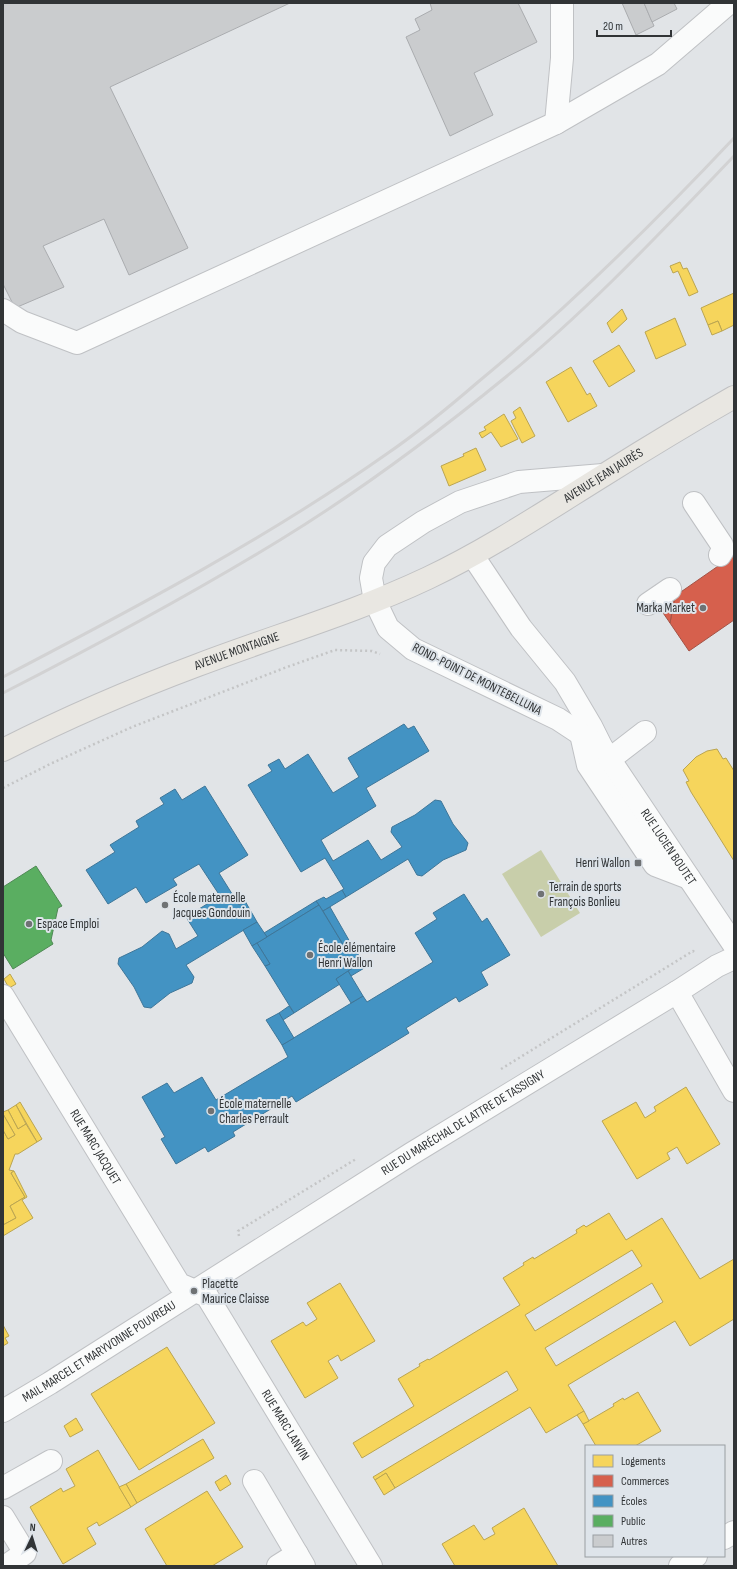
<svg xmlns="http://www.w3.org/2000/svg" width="737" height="1569" font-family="'Sofia Sans Condensed',sans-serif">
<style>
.green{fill:#c8ceaa}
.homes{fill:#f6d55c;stroke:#bba551;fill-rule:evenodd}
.shops{fill:#d6604d;stroke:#a45346}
.schools{fill:#4393c3;stroke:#3e7699}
.public{fill:#5aae61;stroke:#4e8954}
.building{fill:#caccce;stroke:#aaacaf}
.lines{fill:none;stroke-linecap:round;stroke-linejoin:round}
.minor-casing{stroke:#bfc1c4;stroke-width:24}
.major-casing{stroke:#c0c1c3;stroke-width:24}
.path{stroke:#c4c5c6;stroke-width:2.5;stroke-dasharray:2 3;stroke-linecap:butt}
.minor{stroke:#fafbfb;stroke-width:22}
.major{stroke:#e9e7e2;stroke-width:22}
.rail{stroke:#d2d2d3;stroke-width:3}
.poi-dot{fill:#6f7274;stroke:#dee4ea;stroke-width:1.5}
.labels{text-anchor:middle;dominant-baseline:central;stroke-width:4;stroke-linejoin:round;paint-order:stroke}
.street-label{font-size:13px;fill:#313436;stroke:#dee4ea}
.poi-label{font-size:13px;fill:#313436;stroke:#dee4ea;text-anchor:start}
</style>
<rect width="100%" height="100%" fill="#e1e4e7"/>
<polygon class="green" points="541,850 580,913 541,937 502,874"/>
<g class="homes">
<polygon points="680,262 683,269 687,268 698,292 689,296 678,271 673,273 670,266"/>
<polygon points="734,293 734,325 722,331 718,321 708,325 701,308"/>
<polygon points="622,309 627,319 612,333 607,323"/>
<polygon points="675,318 686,345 656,359 645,332"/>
<polygon points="718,321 722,331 712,335 708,325"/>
<polygon points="619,345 635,371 609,387 593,361"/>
<polygon points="571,367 587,395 590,393 597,406 568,422 546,382"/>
<polygon points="520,407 535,436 522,443 511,421 516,418 513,412"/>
<polygon points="504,414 518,439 501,447 491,432 482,438 479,433 486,430 484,427"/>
<polygon points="476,448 486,470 449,486 441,466 464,456 463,454"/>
<polygon points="717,749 723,759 726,758 734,771 734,861 691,792 686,782 689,781 683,770 696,757 707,751"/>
<polygon points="10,974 16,984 9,988 4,979"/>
<polygon points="686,1087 720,1144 687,1164 677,1147 667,1153 670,1159 637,1179 602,1121 636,1102 645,1118 656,1111 654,1107"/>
<polygon points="20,1102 42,1139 37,1142 16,1105"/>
<polygon points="16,1105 26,1124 18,1129 8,1110"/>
<polygon points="8,1110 18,1129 26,1124 37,1142 18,1154 15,1154 9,1170 14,1171 11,1173 25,1197 10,1206 16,1218 3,1225 3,1130 8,1139 15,1135 3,1114 3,1112"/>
<polygon points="3,1114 15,1135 8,1139 3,1130"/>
<polygon points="14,1171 27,1197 22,1200 33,1218 3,1236 3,1225 16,1218 10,1206 25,1197 11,1173"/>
<path d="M 609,1213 L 626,1240 L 662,1218 L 700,1279 L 734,1259 L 734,1319 L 690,1346 L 675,1321 L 568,1385 L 584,1411 L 546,1433 L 530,1407 L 395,1488 L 386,1473 L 375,1480 L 373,1477 L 518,1390 L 507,1371 L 362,1458 L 353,1443 L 414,1406 L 398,1379 L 420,1366 L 419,1364 L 428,1359 L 429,1360 L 520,1305 L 503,1278 L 524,1265 L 523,1263 L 533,1257 L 534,1259 L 577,1233 L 576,1230 L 584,1225 L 586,1227 ZM 632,1250 L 642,1266 L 535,1331 L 525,1315 ZM 652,1283 L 663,1302 L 556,1366 L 545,1348 Z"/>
<polygon points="340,1283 375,1341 341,1361 338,1355 328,1361 338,1378 305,1398 271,1341 303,1322 306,1326 317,1319 307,1303"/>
<polygon points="3,1325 9,1336 5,1338 8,1343 3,1346"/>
<polygon points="167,1347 215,1423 139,1470 91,1394"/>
<polygon points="638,1392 661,1431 635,1446 596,1446 583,1424 614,1406 613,1404 623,1398 624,1400"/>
<polygon points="584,1411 589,1421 583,1424 577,1415"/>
<polygon points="76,1418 83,1430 70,1437 64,1426"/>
<polygon points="203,1439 214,1458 137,1503 126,1484"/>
<polygon points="98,1450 131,1507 99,1526 97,1522 87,1528 96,1544 63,1564 30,1507 61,1488 63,1492 75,1486 66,1469"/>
<polygon points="386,1473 395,1488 384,1495 375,1480"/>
<polygon points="226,1475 231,1484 220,1491 215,1482"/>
<polygon points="126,1484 137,1503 131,1507 119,1487"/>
<polygon points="207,1491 243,1547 212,1566 167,1566 145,1529"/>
<polygon points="524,1508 558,1566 455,1566 442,1544 474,1525 484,1540 495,1534 492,1528"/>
</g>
<g class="shops">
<polygon points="734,555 734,620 689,651 670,623 675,596"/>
<polygon points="675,596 670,623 659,607"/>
</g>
<g class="schools">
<polygon points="404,724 408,729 414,726 429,751 366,788 376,806 321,840 333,861 368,840 381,860 402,847 391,832 392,827 415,815 435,800 441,801 453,824 468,843 466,850 443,860 422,876 417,875 408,859 346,897 342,890 344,889 325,858 301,872 248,785 272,771 268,765 279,759 285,769 308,754 333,793 359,777 348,758"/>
<polygon points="205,786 248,855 219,873 239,905 245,901 257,922 186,965 194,977 192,983 170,993 151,1008 144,1007 134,987 118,964 119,958 142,947 162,931 169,934 176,949 198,936 186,917 220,896 199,864 173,879 177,885 146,903 136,887 108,904 86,870 115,852 110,845 139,827 136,821 164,804 160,798 175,789 182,800"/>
<polygon points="342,890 346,897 323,911 316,901 324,897 326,899"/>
<polygon points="464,894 482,922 487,918 510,955 481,972 488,985 459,1002 456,997 406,1028 409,1033 296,1102 292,1096 233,1132 235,1136 208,1152 205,1147 176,1164 161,1139 165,1137 142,1097 167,1083 174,1093 202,1077 216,1100 288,1057 282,1045 363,996 367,1002 433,962 415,933 437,919 433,913"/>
<polygon points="316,901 319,905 267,937 264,933"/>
<polygon points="319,905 344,946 350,942 363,962 336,979 340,984 294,1013 265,966 270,964 257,943"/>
<polygon points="330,907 350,942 344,946 323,911"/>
<polygon points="257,922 267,937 252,946 243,930"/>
<polygon points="257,943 270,964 265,966 252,946"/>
<polygon points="363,962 366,967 351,976 348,971"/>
<polygon points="348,971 363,996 351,1003 336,979"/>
<polygon points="289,1006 294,1013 283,1020 279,1013"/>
<polygon points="279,1013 294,1038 282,1045 266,1020"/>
</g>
<polygon class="public" points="36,866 62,906 58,908 51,940 53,944 13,969 3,953 3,887"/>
<g class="building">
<polygon points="3,3 290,3 110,87 188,248 129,275 104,219 43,246 64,287 15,308 3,284"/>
<polygon points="430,3 518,3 537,42 474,73 493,115 450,136 406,37 420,30 415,19 432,10"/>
<polygon points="622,3 644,3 654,26 636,35"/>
<polygon points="644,3 674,3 677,9 652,22"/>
</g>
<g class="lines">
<g class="minor-casing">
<g id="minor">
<polyline points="556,123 562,58 562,3"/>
<polyline points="3,310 22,322 77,343 556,123 658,64 729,3"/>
<polyline points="694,503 722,545 723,550 720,555"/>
<path id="s1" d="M 473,556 L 521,628 L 565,682 L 591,726 L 602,748 L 734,945"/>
<polyline points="648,604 670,589"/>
<polyline points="581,734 588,765 655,865 689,878"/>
<polyline points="602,748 558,719 413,649 388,628 375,601 371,578 374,563 387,546 423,522 460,502 519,482 603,475"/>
<polyline points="610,759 645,732"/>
<polyline points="677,992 734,1091"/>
<path id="s2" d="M 3,996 L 179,1284 L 207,1296 L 371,1566"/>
<path id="s3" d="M 3,1411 L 50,1383 L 411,1154 L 677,992 L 717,966 L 734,958"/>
<polyline points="254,1481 304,1566"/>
<polyline points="3,1488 51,1461"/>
<polyline points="3,1517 25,1553 6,1566"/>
<polyline points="724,1538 734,1532"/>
<polyline points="278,1566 297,1554"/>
<polyline points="680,1566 696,1556"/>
</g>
</g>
<g class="major-casing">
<g id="major">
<path id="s4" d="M 3,750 C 66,718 131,690 198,665 C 274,636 354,613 428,578 C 489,549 546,511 604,475 C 647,448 690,422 734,397"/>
</g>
</g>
<g class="path">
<polyline points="3,788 50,764 132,727 287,667 335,650 372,651 380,654"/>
<polyline points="501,1069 693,951 694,952"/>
<polyline points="239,1236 238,1231 356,1159"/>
</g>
<use href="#minor" class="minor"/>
<use href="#major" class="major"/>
<g class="rail">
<path d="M 3,677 C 135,608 266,539 388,453 C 420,431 449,407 478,382 C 569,307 653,224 734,138"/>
<path d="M 3,693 C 97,645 190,595 280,540 C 360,491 435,435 507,376 C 588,310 661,232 734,156"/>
</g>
</g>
<g class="poi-dot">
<circle cx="703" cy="608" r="4"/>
<rect x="634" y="859" width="8" height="8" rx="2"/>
<circle cx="541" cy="894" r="4"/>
<circle cx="165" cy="905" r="4"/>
<circle cx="29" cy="924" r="4"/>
<circle cx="310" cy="955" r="4"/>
<circle cx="211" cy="1111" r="4"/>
<circle cx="194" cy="1291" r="4"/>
</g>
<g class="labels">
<g class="street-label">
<text stroke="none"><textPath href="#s4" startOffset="662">AVENUE JEAN JAURÈS</textPath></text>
<text stroke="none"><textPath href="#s4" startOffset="254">AVENUE MONTAIGNE</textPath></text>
<text transform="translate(477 679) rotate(27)">ROND-POINT DE MONTEBELLUNA</text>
<text stroke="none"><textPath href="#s1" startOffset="351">RUE LUCIEN BOUTET</textPath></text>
<text stroke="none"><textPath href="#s3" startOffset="543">RUE DU MARÉCHAL DE LATTRE DE TASSIGNY</textPath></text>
<text stroke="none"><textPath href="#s2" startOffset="177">RUE MARC JACQUET</textPath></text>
<text stroke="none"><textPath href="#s3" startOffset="113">MAIL MARCEL ET MARYVONNE POUVREAU</textPath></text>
<text stroke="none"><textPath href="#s2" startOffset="519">RUE MARC LANVIN</textPath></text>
</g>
<g class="poi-label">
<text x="695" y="608" text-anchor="end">Marka Market</text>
<text x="630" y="863" text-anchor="end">Henri Wallon</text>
<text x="549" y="887">Terrain de sports<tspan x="549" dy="15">François Bonlieu</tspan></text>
<text x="173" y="898">École maternelle<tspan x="173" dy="15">Jacques Gondouin</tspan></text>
<text x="37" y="924">Espace Emploi</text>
<text x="318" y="948">École élémentaire<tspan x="318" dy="15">Henri Wallon</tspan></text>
<text x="219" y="1104">École maternelle<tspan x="219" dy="15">Charles Perrault</tspan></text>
<text x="202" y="1284">Placette<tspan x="202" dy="15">Maurice Claisse</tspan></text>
</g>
</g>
<rect width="737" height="1569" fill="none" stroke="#313436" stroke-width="8"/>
<rect x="585" y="1445" width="140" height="112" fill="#dee4ea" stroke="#999ea2"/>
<rect x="593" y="1455" width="20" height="12" fill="#f6d55c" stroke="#999ea2"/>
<text x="621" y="1465" font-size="12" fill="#313436">Logements</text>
<rect x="593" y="1475" width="20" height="12" fill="#d6604d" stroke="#999ea2"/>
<text x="621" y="1485" font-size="12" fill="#313436">Commerces</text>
<rect x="593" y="1495" width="20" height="12" fill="#4393c3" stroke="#999ea2"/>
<text x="621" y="1505" font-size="12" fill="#313436">Écoles</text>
<rect x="593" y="1515" width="20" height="12" fill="#5aae61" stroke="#999ea2"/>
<text x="621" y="1525" font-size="12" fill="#313436">Public</text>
<rect x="593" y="1535" width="20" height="12" fill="#caccce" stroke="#999ea2"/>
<text x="621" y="1545" font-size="12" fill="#313436">Autres</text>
<g transform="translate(32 1537) rotate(4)" stroke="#dee4ea" stroke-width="3" paint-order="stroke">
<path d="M0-3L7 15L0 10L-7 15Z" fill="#313436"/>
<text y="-6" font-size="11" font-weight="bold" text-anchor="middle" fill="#313436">N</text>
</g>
<path d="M597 30v6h74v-6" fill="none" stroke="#313436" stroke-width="2"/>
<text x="603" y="30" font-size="12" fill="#313436" stroke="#dee4ea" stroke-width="3" paint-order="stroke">20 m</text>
</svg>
